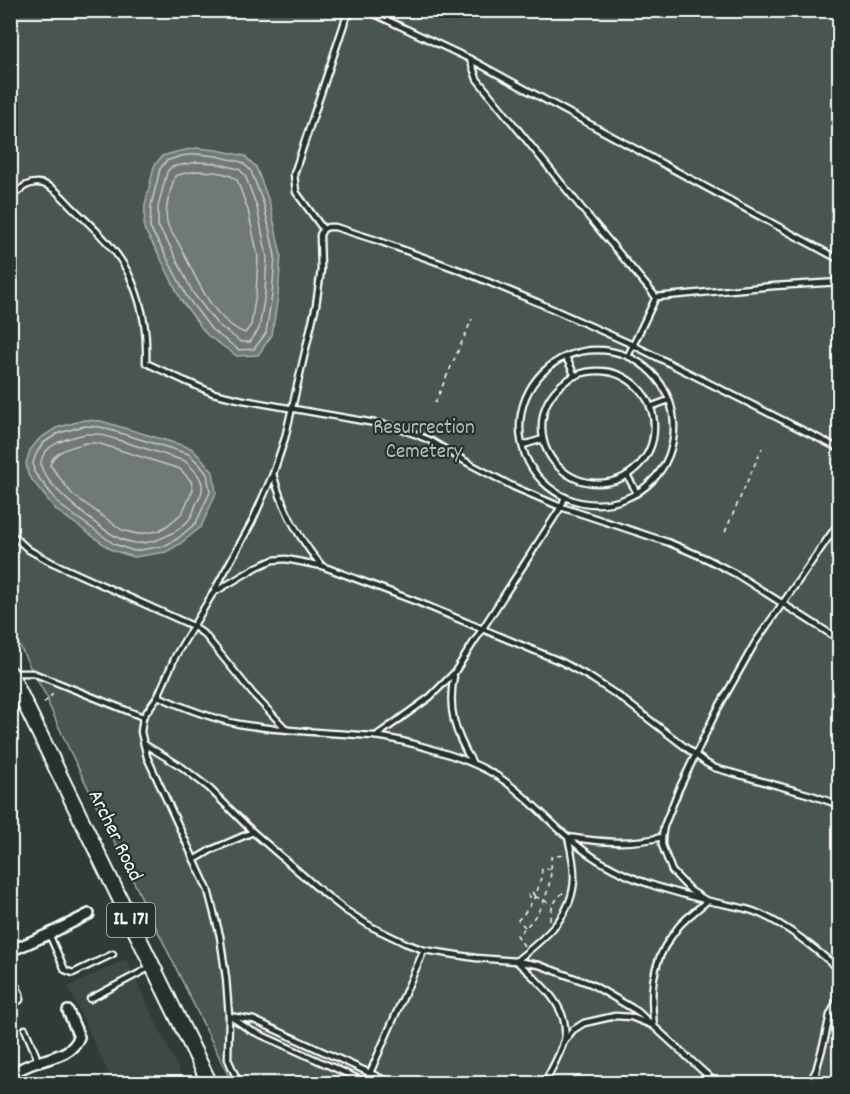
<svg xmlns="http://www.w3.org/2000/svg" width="850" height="1094" font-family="Dekko,sans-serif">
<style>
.built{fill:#3c4842}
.green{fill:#4a544f;stroke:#a4aaa7;stroke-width:1.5}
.water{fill:#707975;stroke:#a9afac;stroke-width:1.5}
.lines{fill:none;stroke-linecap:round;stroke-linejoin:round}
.shore{stroke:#c6c9c8;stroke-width:1.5}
.lane-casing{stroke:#fff;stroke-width:9}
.street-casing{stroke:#fff;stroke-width:14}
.primary-casing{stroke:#fff;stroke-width:18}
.path{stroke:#fff;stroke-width:1.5;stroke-dasharray:4.5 4.5;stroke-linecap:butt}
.lane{stroke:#26332d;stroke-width:4.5}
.street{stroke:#26332d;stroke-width:9}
.primary{stroke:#26332d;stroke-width:14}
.labels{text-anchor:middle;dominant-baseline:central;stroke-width:4.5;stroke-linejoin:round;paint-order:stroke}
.shield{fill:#26332d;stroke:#bec2c0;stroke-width:1.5}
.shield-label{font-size:20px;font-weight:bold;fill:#fff}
.park-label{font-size:21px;fill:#b7bbb9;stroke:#26332d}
.street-label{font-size:21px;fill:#fff;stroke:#26332d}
</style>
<rect width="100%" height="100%" fill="#2f3b35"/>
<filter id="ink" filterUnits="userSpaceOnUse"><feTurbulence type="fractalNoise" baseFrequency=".0167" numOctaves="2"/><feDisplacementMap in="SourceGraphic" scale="12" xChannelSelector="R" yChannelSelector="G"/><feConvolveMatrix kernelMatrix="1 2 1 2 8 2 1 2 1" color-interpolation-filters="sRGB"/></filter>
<g filter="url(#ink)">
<polygon class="built" points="126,959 185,1083 113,1083 68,987"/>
<polygon class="green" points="11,11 839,11 839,1083 232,1083 68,747 49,705 48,699 33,673 11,628"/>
<g class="water">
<polygon points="197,148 217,150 245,156 256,167 270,204 281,255 278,296 272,335 258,355 237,356 207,335 181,300 158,253 144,229 145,205 154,166 162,156 180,151"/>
<polygon points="84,420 101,421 191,448 203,460 213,472 216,493 201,527 180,544 166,552 134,557 112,550 56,510 28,475 26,463 30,450 39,439 56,428"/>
</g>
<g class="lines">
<g class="shore">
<polygon points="197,154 216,156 242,162 251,171 264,205 275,256 272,295 266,333 254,349 239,350 212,330 187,297 163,250 150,228 151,206 160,169 166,161 181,156"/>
<polygon points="197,162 215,163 239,169 245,175 257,207 267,257 265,294 259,329 250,342 241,342 217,324 193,293 170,246 158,226 158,207 167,172 171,167"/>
<path d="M 198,171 C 210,172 228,171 237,180 L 248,210 L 258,257 L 256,293 L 251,325 L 245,333 C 210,319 194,272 178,242 C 174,236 168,229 167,222 C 164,207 171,190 175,176 L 185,173 Z"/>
<polygon points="84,426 100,427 189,454 199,464 207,474 210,492 196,523 177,539 164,546 134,551 114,544 61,506 34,472 33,463 36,454 43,443 59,433"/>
<path d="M 85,434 L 99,434 L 185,461 C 193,469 204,478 202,491 C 201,495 198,501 196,504 C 195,508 193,513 191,517 C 181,532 152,545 135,543 C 129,542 122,540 117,537 C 100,529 38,481 41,462 C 44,443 70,438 85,434 Z"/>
<path d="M 86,443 L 97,443 L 180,469 L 191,481 L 193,490 L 182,513 L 168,525 L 158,531 L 137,534 L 122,530 L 72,494 L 50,465 C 54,450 72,447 86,443 Z"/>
</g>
<g class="lane-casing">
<g id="lane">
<polyline points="470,59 477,79 588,216 656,297"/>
<path d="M 10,198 C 19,191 26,182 38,183 C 54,184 64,200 75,210 C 97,231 120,252 132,281 C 144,310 147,332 146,363 L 185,381 L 213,393 L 243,400 L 392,426 L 415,434 L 431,441 L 470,464 L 514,487 L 561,507 L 670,543 L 707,559 L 736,574 L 840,640"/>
<polyline points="323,229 296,192 294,174 346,18 354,11 368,11 470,59 840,260"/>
<polyline points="323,229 328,227 335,227 376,240 462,271 539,303 633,345 840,449"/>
<circle cx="597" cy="427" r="77"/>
<polyline points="628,356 656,297 774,286 840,282"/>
<polyline points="566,357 575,376"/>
<circle cx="598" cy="427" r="56"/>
<polyline points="650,407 669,400"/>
<polyline points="523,445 543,439"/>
<path d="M 273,474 C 283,510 298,538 322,566"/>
<polyline points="627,475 637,493"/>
<polyline points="10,533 29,550 51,562 193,626 205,635 253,694 286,729"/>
<polyline points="213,593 257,567 273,560 286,559 322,566 420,603 562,662 591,678 620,697 706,763 715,768 811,795 840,805"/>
<polyline points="14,673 33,673 143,717 141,732 147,757 208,890 220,936 226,978 229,1016 228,1059 239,1084"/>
<path d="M 454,676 C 447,709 455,733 472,762"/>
<path d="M 158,696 C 184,708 210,718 239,724 C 283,732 329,732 374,736 C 392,738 411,743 428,748 C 455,756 483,765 506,782 C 540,807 566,842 603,863 C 635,882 670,891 705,900 C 723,905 742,906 758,913 C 790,927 814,948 840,970"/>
<polyline points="143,717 158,696 176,655 213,593 252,522 273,474 285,438 316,305 321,270 320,235 323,229"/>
<polyline points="376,736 430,697 454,673 561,507 565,497"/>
<polyline points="144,744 182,767 209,788 253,832 321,891 345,910 372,927 405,943 424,950 476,958 516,961 539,965 591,984 637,1011 717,1084"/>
<polyline points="194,860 211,850 253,832"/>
<polyline points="49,934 65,970 73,973 113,954"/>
<polyline points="10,973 20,994 20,1000 10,1006"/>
<polyline points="90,999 151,967"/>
<polyline points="229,1016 254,1020 394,1084"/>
<polyline points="231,1017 250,1030 370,1084"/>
<polyline points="25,1029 36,1055 37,1062"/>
<path d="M 563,1043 L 573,1030 L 584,1023 L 615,1016 L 631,1017 L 654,1026 C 650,994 651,964 671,937 C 675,932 678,926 683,922 C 690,915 699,908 707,901 L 691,891 L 672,871 L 662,845 L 662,837 L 664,826 L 679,789 L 716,712 L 755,643 L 840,521"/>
<polyline points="366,1082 424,950"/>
<path d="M 544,1084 C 551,1070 560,1055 564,1041 C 572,1008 538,981 516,961 C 545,938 575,914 574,875 C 574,862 571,850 568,837 C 600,842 630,845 662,837"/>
<polyline points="808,1084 816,1071"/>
<polyline points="816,1084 816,1071 825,1038 830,1015 840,995"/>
</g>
</g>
<g class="street-casing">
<g id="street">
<polyline points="10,951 49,934 89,914"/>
<path d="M 10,1074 C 19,1070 29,1064 38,1062 C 53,1057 73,1054 79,1037 L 68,1011"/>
</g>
</g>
<g class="primary-casing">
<polyline id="primary" points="10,673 210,1084"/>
</g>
<g class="path">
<polyline points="435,403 472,319"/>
<polyline points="725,532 762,448"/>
<polyline points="44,703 53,694"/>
<polyline points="534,896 533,893 531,892 528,894 530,897 534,896 552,904"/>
<path d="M 550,920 C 550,908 555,899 565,891"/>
<path d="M 525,927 L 518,920 C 533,905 540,889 542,869 L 551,869"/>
<path d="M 524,946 L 517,935 C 542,915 553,888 551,857 L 563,855"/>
</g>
<use href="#lane" class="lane"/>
<use href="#street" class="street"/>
<use href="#primary" class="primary"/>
</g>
</g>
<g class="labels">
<rect class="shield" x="107" y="903" width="48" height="34" rx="4.5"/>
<g class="shield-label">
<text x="131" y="920">IL 171</text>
</g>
<g class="park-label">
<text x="424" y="429">Resurrection<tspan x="424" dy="24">Cemetery</tspan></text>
</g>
<g class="street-label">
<text transform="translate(114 836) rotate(64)">Archer Road</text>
</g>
</g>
<rect width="850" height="1094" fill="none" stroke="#26332d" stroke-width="36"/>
<rect x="18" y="18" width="814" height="1058" fill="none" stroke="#fff" stroke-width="2" filter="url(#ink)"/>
</svg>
